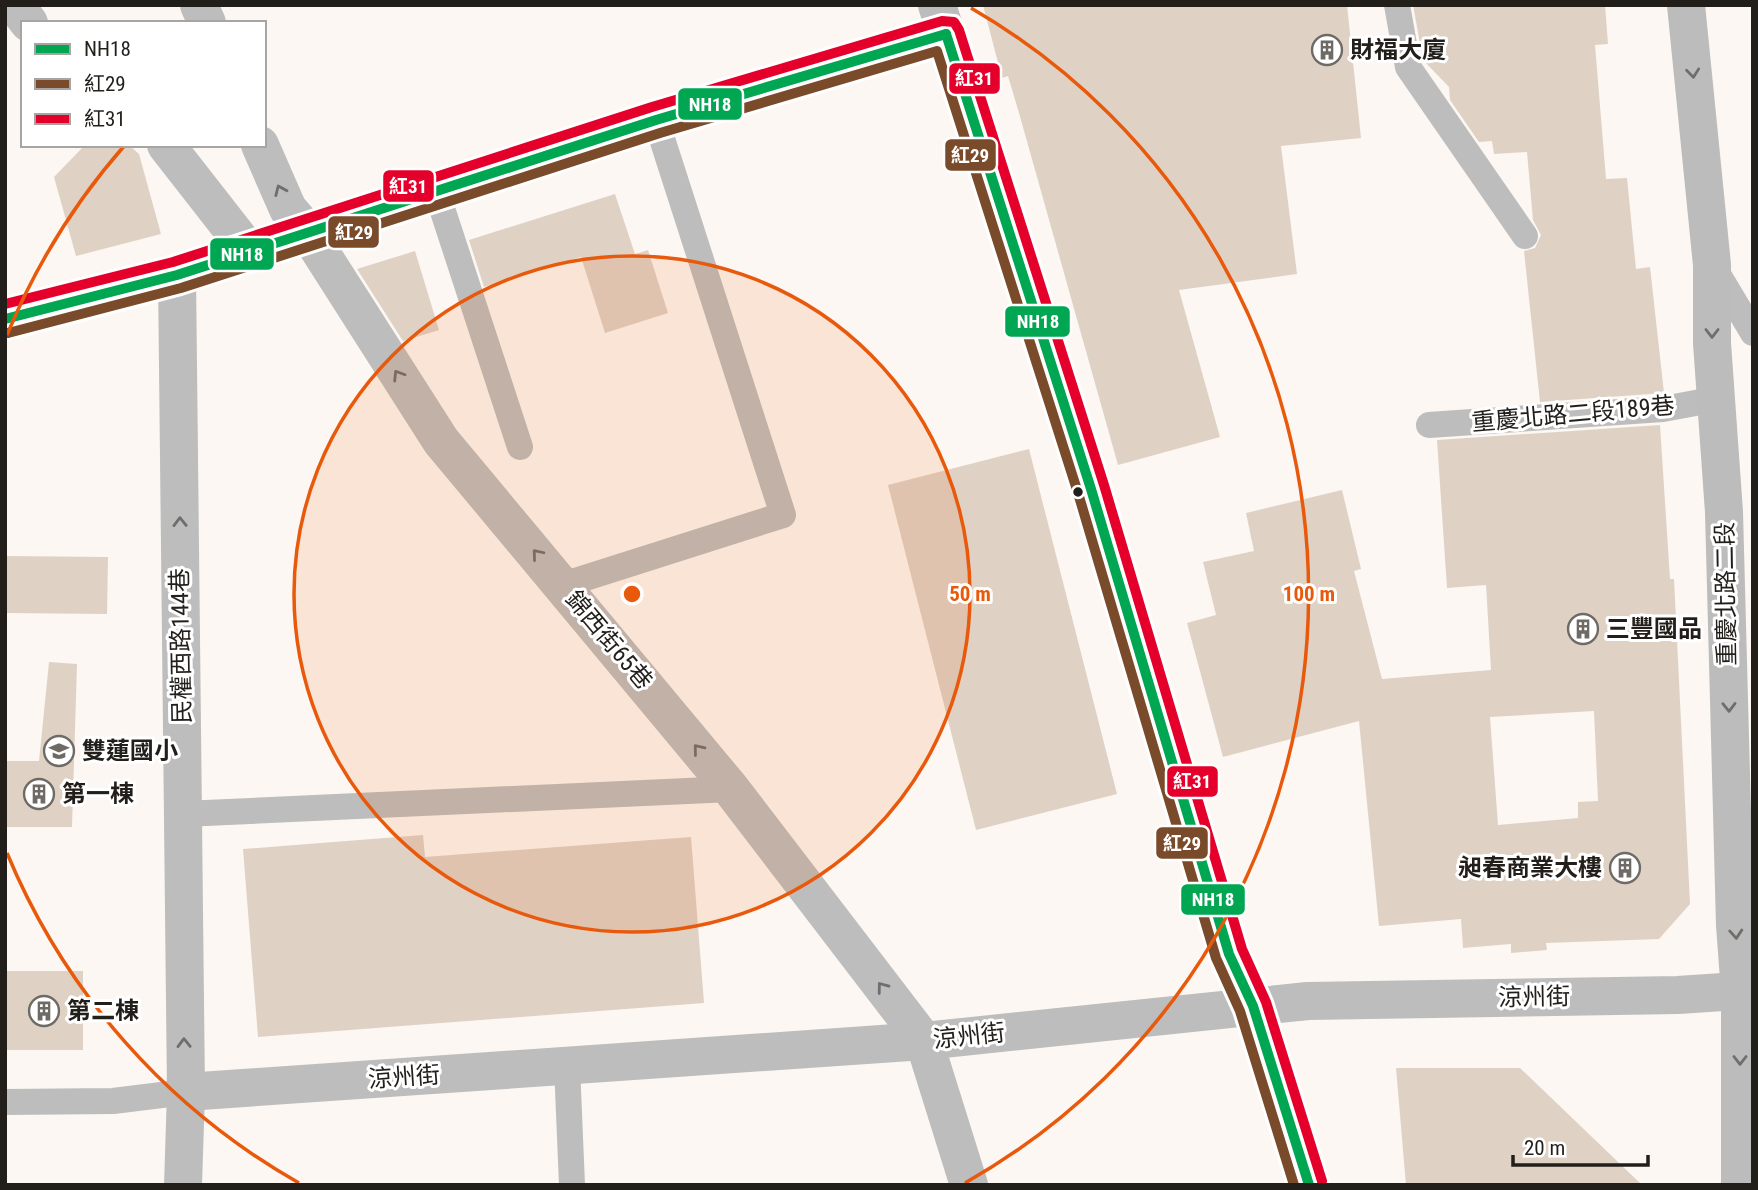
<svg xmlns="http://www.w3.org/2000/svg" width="1758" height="1190" font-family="'Roboto Condensed','Noto Sans TC',sans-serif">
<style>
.building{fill:#dfd2c5;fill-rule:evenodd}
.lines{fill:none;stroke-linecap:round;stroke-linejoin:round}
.lane{stroke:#bcbdbc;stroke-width:26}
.street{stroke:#bcbdbc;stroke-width:38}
.secondary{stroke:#bbbcbb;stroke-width:38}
.bus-1-casing{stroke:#fff;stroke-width:16}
.bus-2-casing{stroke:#fff;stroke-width:16}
.bus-3-casing{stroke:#fff;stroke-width:16}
.bus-1{stroke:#00a651;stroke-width:10}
.bus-2{stroke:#7a4b2a;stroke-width:10}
.bus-3{stroke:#e4002b;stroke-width:10}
.oneway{stroke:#6e6e6b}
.oneway2{stroke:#6f6e6c}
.ring{fill:none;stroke:#e8590c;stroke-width:3.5}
.bus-dot{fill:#221f1b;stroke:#fff;stroke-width:2.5}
.labels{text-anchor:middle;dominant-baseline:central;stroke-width:6;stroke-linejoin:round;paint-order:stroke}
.poi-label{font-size:24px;font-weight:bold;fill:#221f1b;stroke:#fff;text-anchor:start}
.street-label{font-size:24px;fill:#221f1b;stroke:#fff}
.centre{fill:#e8590c;stroke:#fff;stroke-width:3.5}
.ring-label{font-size:21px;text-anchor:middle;font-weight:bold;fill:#e8590c;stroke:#fff;stroke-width:6;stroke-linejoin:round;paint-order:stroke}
.line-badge{stroke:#fff;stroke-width:2.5}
.badge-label{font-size:19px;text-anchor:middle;font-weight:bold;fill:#fff}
</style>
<rect width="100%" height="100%" fill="#fcf7f2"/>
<g class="building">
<polygon points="983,5 1347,5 1361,138 1281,146 1297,274 1179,290 1220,437 1118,465 1019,113 1008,76 1002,78"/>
<polygon points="1413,5 1605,5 1608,44 1595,45 1606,179 1627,178 1636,269 1650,267 1664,393 1540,402 1524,251 1535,248 1541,235 1533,220 1527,152 1494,154 1492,141 1479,142 1450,100 1449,87 1423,60"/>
<polygon points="85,145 129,145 139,154 161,234 76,256 54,177"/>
<polygon points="615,194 635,254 648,250 668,313 605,333 581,257 484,287 469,240"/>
<polygon points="415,251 439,330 403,341 357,269"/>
<path d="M 1660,425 L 1670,579 L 1674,579 L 1690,904 L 1659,939 L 1546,943 L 1547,950 L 1511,953 L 1511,944 L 1463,948 L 1461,919 L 1379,926 L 1359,721 L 1223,757 L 1187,623 L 1216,615 L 1203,562 L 1254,551 L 1246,513 L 1342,490 L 1361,569 L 1354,571 L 1382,679 L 1491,670 L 1486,585 L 1447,588 L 1437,440 ZM 1594,711 L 1598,801 L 1578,802 L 1578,818 L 1498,825 L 1490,717 Z"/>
<polygon points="1029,449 1117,794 976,830 888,485"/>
<polygon points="5,556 108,557 107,614 5,613"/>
<polygon points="49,662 77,664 72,827 5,827 5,761 39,761"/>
<polygon points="423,835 425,857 691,837 704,1003 258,1037 243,849"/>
<rect x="5" y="971" width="78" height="79"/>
<polygon points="1396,1068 1520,1068 1642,1185 1406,1185"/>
</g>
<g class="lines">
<g class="lane">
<polyline points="1397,5 1408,67 1525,236"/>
<polyline points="436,190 520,447"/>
<polyline points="1713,266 1753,333"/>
<polyline points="1429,425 1663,409 1717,399"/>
<polyline points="563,585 783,515 656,120"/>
<polyline points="183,814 731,789"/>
<polyline points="567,1065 572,1185"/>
<polyline points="5,1102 113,1101 186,1092"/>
</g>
<g class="street">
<polyline points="15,5 29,23"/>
<polyline points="199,5 207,23"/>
<polyline points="166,145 248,250"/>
<polyline points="260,145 288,209 307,231 441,441 731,789 924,1041 969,1185"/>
<polyline points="177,275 186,1092 183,1185"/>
<polyline points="5,319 177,275 656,120 946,34"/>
<polyline points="186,1092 924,1041 1308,1001 1678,995 1753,990"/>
</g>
<g class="secondary">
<polyline points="937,5 1091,489 1229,954 1253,1006 1309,1185"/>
<polyline points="1686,5 1712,265 1712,343 1724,512 1735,925 1740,992 1740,1185"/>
</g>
<g class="bus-1-casing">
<g id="bus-1">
<polyline points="946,34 1091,489 1229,954 1253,1006 1309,1185"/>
<polyline points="5,319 177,275 656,120 946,34"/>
</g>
</g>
<g class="bus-2-casing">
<polyline id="bus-2" points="8,333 181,288 660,133 937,51 1078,493 1216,958 1240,1011 1294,1185"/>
</g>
<g class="bus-3-casing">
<polyline id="bus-3" points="5,304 173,262 652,107 942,21 954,22 959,30 1104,485 1242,949 1266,1002 1322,1181"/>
</g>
<use href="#bus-1" class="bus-1"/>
<use href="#bus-2" class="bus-2"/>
<use href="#bus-3" class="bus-3"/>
</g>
<defs><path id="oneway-chevron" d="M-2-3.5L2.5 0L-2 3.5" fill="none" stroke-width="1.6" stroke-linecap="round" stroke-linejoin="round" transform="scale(1.75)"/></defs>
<g class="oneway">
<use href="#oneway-chevron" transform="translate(1693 73) rotate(84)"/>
<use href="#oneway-chevron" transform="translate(1712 333) rotate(90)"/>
<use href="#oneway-chevron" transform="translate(1729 707) rotate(89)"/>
<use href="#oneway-chevron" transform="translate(1736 934) rotate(86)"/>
<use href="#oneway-chevron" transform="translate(1740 1060) rotate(90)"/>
</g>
<g class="oneway2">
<use href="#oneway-chevron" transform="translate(280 190) rotate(-114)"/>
<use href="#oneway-chevron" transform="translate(398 375) rotate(-122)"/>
<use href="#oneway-chevron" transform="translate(180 522) rotate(-91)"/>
<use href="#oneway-chevron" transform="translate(537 554) rotate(-130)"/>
<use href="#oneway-chevron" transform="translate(698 749) rotate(-129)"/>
<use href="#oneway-chevron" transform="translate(882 987) rotate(-127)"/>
<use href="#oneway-chevron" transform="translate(184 1043) rotate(-91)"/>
</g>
<circle cx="632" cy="594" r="338" fill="#e8590c" fill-opacity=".12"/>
<g class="ring">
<circle cx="632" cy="594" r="338"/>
<path d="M299 1183A677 677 0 0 1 7 853M7 335A677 677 0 0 1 125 145M971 8A677 677 0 0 1 965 1183"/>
</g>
<defs>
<g id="building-ring" transform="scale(1.575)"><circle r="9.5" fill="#fff" stroke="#6e6b66" stroke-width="1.5"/><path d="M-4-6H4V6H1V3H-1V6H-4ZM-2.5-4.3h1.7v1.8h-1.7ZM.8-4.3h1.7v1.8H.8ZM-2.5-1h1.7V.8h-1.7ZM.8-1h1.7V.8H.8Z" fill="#6e6b66"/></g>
<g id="school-ring" transform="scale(1.575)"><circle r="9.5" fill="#fff" stroke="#6e6b66" stroke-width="1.5"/><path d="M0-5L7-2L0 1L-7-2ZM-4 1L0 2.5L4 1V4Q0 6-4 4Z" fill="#6e6b66"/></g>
</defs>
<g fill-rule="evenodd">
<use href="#building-ring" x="1327" y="50"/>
<use href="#building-ring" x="1583" y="629"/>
<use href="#school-ring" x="59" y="751"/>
<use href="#building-ring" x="39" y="794"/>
<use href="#building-ring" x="1625" y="868"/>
<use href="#building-ring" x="44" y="1011"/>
</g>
<circle class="bus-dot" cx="1078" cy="492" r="6"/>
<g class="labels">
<g class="poi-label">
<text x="1350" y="50">財福大廈</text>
<text x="1606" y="629">三豐國品</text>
<text x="82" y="751">雙蓮國小</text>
<text x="62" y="794">第一棟</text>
<text x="1602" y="868" text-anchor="end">昶春商業大樓</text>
<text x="67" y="1011">第二棟</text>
</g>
<g class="street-label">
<text transform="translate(1573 414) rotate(-5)">重慶北路二段189巷</text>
<text transform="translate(1726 594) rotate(-91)">重慶北路二段</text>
<text transform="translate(609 640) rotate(50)">錦西街65巷</text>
<text transform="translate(181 646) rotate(-91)">民權西路144巷</text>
<text transform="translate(1534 997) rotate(-1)">涼州街</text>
<text transform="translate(969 1036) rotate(-6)">涼州街</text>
<text transform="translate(404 1077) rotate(-4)">涼州街</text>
</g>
</g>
<circle cx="632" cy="594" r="10" class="centre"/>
<g class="ring-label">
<text x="970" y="601">50 m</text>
<text x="1309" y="601">100 m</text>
</g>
<g class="line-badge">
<rect x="948" y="62" width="53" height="33" rx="7" fill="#e4002b"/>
<rect x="677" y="87" width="66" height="34" rx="7" fill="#00a651"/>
<rect x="944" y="138" width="53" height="34" rx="7" fill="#7a4b2a"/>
<rect x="382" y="169" width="53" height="34" rx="7" fill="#e4002b"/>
<rect x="327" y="215" width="53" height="34" rx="7" fill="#7a4b2a"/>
<rect x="209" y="237" width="66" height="34" rx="7" fill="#00a651"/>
<rect x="1004" y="305" width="67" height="33" rx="7" fill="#00a651"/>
<rect x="1166" y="765" width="53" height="33" rx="7" fill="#e4002b"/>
<rect x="1155" y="826" width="54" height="34" rx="7" fill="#7a4b2a"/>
<rect x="1180" y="883" width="66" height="33" rx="7" fill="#00a651"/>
</g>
<g class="badge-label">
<text x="974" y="85">紅31</text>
<text x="710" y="111">NH18</text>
<text x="970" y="162">紅29</text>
<text x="408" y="193">紅31</text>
<text x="354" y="239">紅29</text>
<text x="242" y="261">NH18</text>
<text x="1038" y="328">NH18</text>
<text x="1192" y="788">紅31</text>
<text x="1182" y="850">紅29</text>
<text x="1213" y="906">NH18</text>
</g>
<rect width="1758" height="1190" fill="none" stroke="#221f1b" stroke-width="14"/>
<rect x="21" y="21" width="245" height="126" fill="#ffffff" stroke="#a7a5a4" stroke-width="2"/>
<rect x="35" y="44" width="35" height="10" fill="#00a651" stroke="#a7a5a4" stroke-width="2"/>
<text x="84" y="56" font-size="21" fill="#221f1b">NH18</text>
<rect x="35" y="79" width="35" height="10" fill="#7a4b2a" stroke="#a7a5a4" stroke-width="2"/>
<text x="84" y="91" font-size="21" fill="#221f1b">紅29</text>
<rect x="35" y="114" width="35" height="10" fill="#e4002b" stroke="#a7a5a4" stroke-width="2"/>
<text x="84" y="126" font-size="21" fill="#221f1b">紅31</text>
<path d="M1513 1155v10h135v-10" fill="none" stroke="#221f1b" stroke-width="3.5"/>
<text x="1524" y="1155" font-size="21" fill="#221f1b" stroke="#ffffff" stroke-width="5" paint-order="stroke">20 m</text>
</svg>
